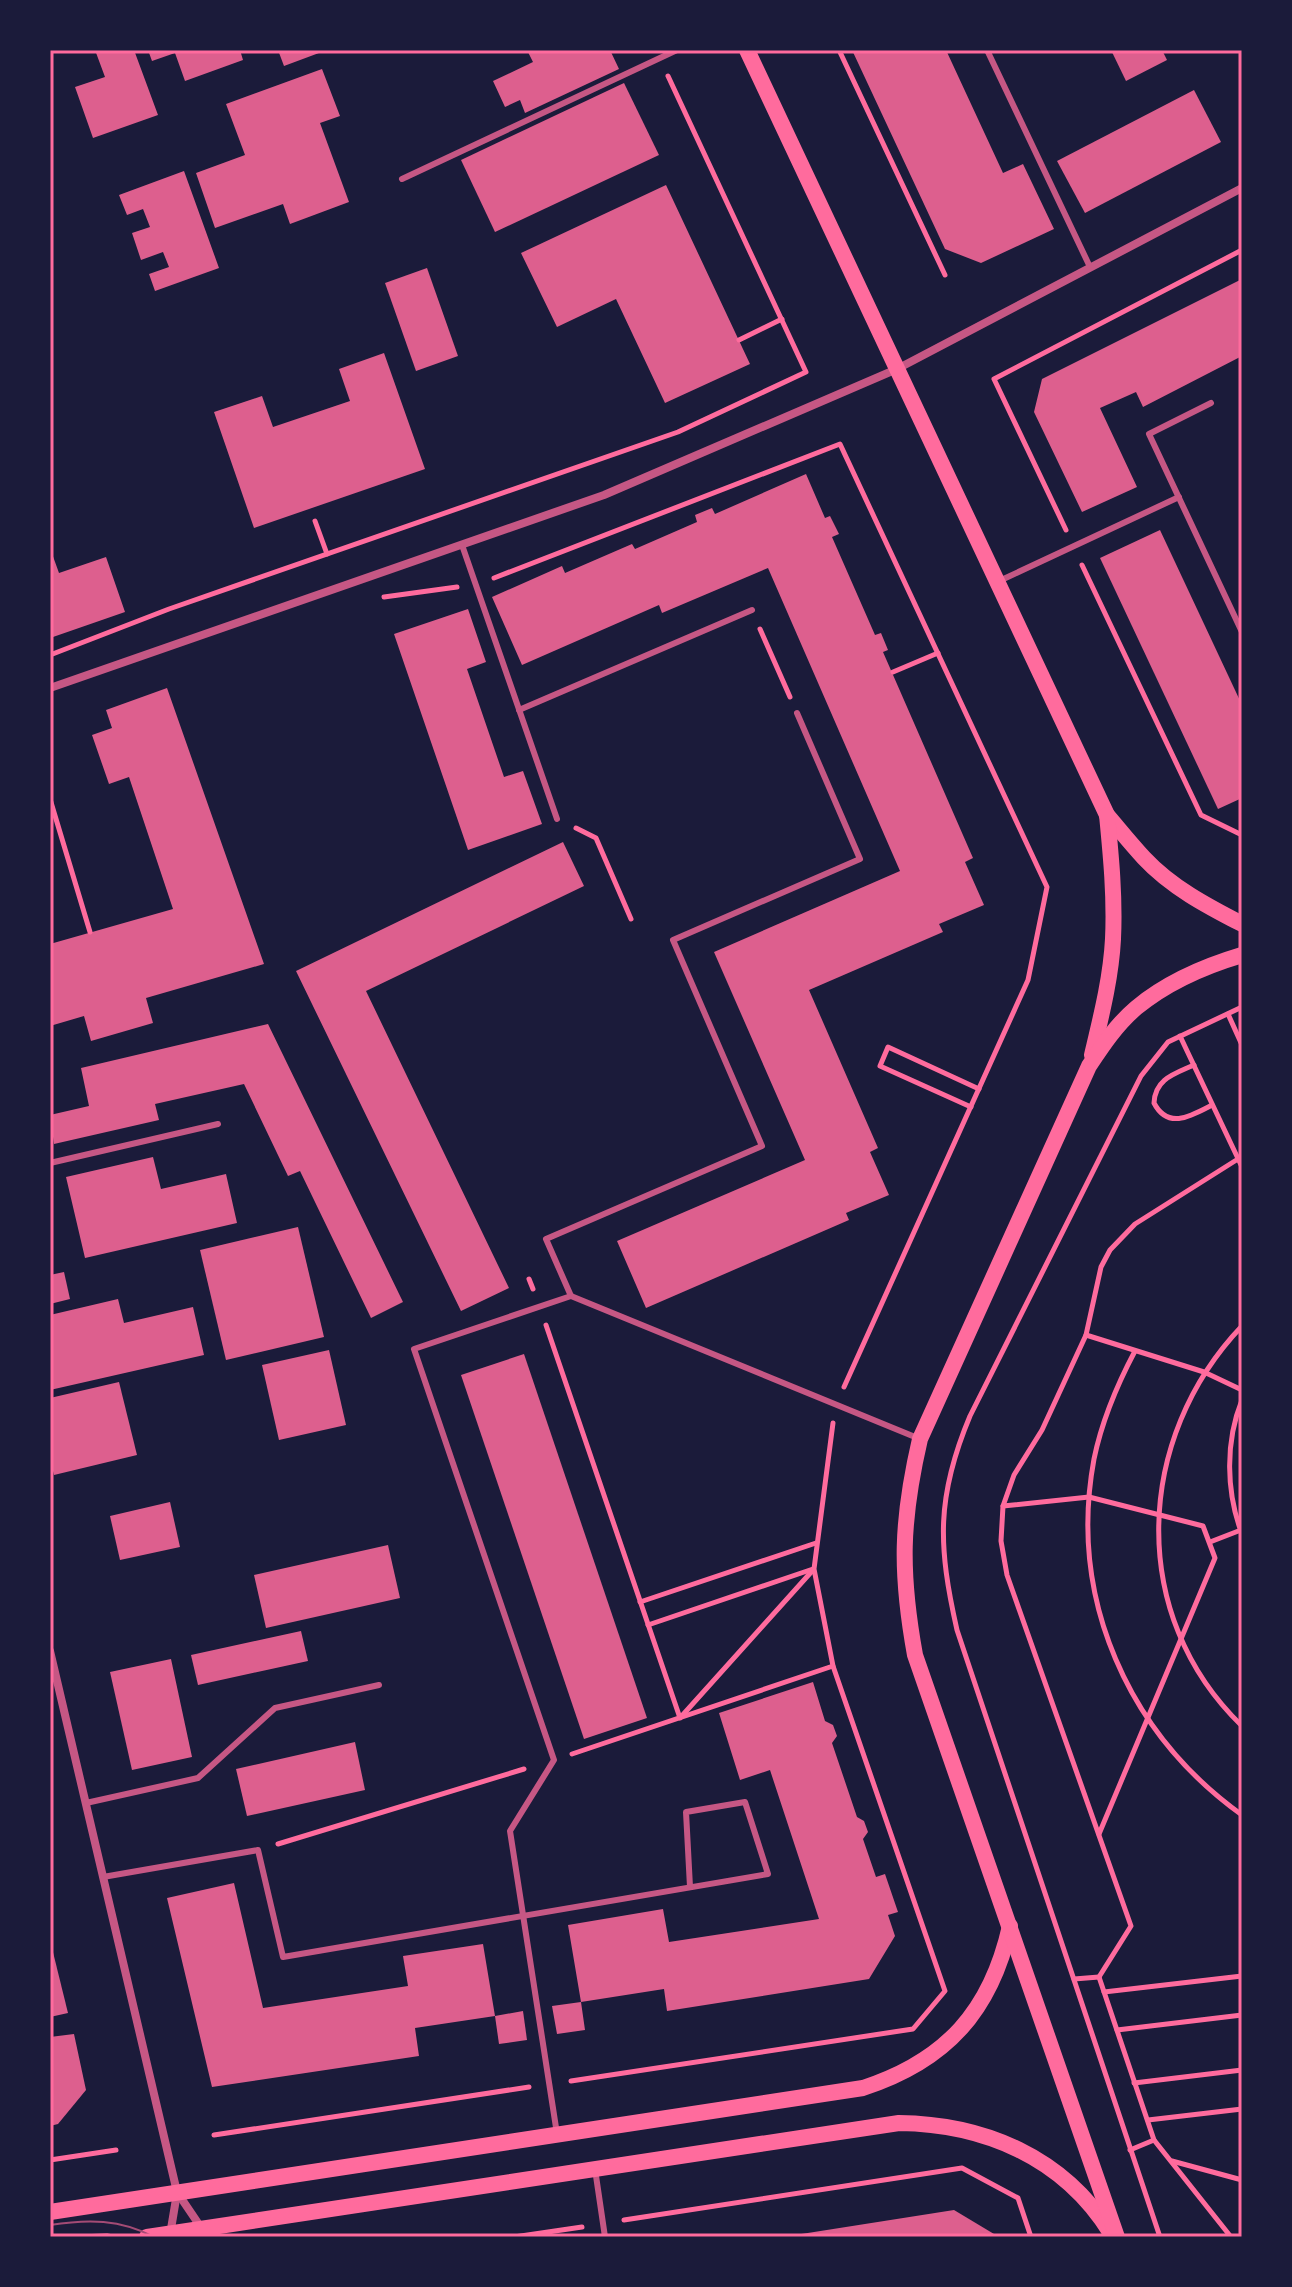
<svg xmlns="http://www.w3.org/2000/svg" width="1292" height="2287" font-family="Inter,sans-serif">
<style>
.building{fill:#dd5f8e}
.lines{fill:none;stroke-linecap:round;stroke-linejoin:round}
.path{stroke:#ff6b9d;stroke-width:5}
.service{stroke:#c65784;stroke-width:6}
.minor{stroke:#c65784;stroke-width:8}
.secondary{stroke:#ff6b9d;stroke-width:16}
.tram{stroke:#a44b75;stroke-width:2}
.neatline{fill:none;stroke:#ff6b9d;stroke-width:3}
</style>
<rect width="100%" height="100%" fill="#1b1b3a"/>
<g class="building">
<polygon points="95,50 134,50 158,115 93,138 75,87 105,77"/>
<polygon points="148,50 240,50 243,60 185,81 175,53 152,61"/>
<polygon points="278,50 327,50 284,66"/>
<polygon points="527,50 610,50 619,69 525,113 520,100 505,107 493,81 533,62"/>
<polygon points="852,50 946,50 1003,173 1023,164 1054,229 981,263 945,249"/>
<polygon points="1111,50 1162,50 1167,60 1126,81"/>
<polygon points="322,69 340,116 320,123 349,202 290,224 283,204 215,228 196,173 245,155 226,104"/>
<polygon points="624,83 659,155 495,232 461,160"/>
<polygon points="1194,90 1221,142 1085,213 1057,161"/>
<polygon points="184,171 219,268 155,291 149,274 169,267 163,252 141,260 132,233 150,227 143,209 127,215 119,195"/>
<polygon points="666,185 750,364 665,403 616,299 557,327 521,253"/>
<polygon points="427,268 458,356 416,371 385,283"/>
<polygon points="1242,279 1242,356 1143,407 1136,392 1100,408 1137,487 1082,512 1034,412 1042,379"/>
<polygon points="384,353 425,469 254,528 214,412 262,396 273,427 350,401 339,369"/>
<polygon points="806,474 825,518 830,516 839,534 832,537 875,635 881,633 888,650 883,652 973,858 965,862 984,905 939,924 943,932 809,990 878,1148 870,1152 889,1195 846,1213 849,1220 646,1308 617,1241 805,1160 714,952 900,871 768,568 662,613 659,605 522,665 492,597 562,566 565,573 632,544 635,549 697,522 695,515 712,508 715,514"/>
<polygon points="1160,530 1242,705 1242,798 1218,809 1100,558"/>
<polygon points="50,548 59,573 106,557 125,612 53,637 50,630"/>
<polygon points="468,609 486,662 467,669 504,777 523,771 542,824 468,850 394,634"/>
<polygon points="167,688 264,964 146,998 153,1023 91,1041 84,1016 50,1026 50,944 173,909 129,777 109,784 92,735 112,728 106,710"/>
<polygon points="563,842 584,886 366,991 509,1288 461,1311 296,971"/>
<polygon points="268,1024 403,1302 371,1318 300,1171 288,1176 244,1084 155,1104 159,1120 54,1144 50,1115 89,1106 81,1068"/>
<polygon points="153,1157 161,1189 226,1174 237,1223 85,1258 66,1177"/>
<polygon points="298,1227 324,1337 226,1360 200,1250"/>
<polygon points="64,1272 70,1299 50,1304 50,1275"/>
<polygon points="118,1299 124,1323 193,1307 204,1355 50,1390 50,1315"/>
<polygon points="329,1350 346,1425 279,1440 262,1365"/>
<polygon points="524,1354 647,1718 584,1739 461,1375"/>
<polygon points="119,1382 137,1455 54,1475 50,1459 50,1398"/>
<polygon points="170,1502 180,1547 120,1560 110,1516"/>
<polygon points="388,1545 400,1598 266,1628 254,1575"/>
<polygon points="301,1631 308,1661 198,1685 191,1655"/>
<polygon points="171,1659 192,1757 132,1770 110,1672"/>
<polygon points="813,1682 825,1721 833,1725 837,1736 832,1743 857,1817 864,1821 868,1832 863,1839 876,1877 885,1874 898,1912 888,1915 895,1936 869,1979 667,2011 664,1989 581,2002 585,2030 557,2034 552,2006 581,2002 568,1925 663,1909 669,1942 819,1919 770,1770 740,1780 719,1713"/>
<polygon points="355,1742 365,1790 247,1816 236,1769"/>
<polygon points="234,1883 263,2008 408,1986 403,1956 483,1944 495,2016 415,2028 419,2056 212,2087 167,1898"/>
<polygon points="50,1940 68,2013 50,2017"/>
<polygon points="523,2011 527,2040 499,2044 495,2016"/>
<polygon points="74,2034 86,2090 58,2124 50,2126 50,2037"/>
<polygon points="954,2210 999,2237 795,2237 795,2235"/>
</g>
<g class="lines">
<g class="path">
<polyline points="839,50 945,275"/>
<polyline points="739,340 782,319"/>
<polyline points="315,521 327,554"/>
<polyline points="1066,530 994,379 1242,250"/>
<polyline points="1082,565 1201,815 1242,835"/>
<polyline points="494,578 840,444 1047,887 1028,980 844,1387"/>
<polyline points="384,597 457,587"/>
<polyline points="760,629 790,697"/>
<polyline points="50,655 169,609 678,432 806,372 668,76"/>
<polyline points="893,672 938,653"/>
<polyline points="50,799 90,932"/>
<polyline points="576,828 596,838 631,919"/>
<polyline points="1228,1014 1242,1045"/>
<polyline points="1180,1036 1242,1167"/>
<path d="M 1194,1065 C 1174,1074 1155,1079 1154,1103 C 1168,1130 1191,1116 1212,1105"/>
<polyline points="971,1107 880,1066 888,1047 979,1089"/>
<polyline points="529,1279 533,1289"/>
<polyline points="546,1325 680,1718 813,1570"/>
<path d="M 1242,1326 C 1135,1438 1127,1615 1242,1726"/>
<polyline points="1086,1335 1204,1372 1242,1390"/>
<path d="M 1135,1351 C 1117,1385 1102,1420 1094,1459 C 1068,1599 1128,1733 1242,1815"/>
<path d="M 1242,1400 C 1225,1442 1226,1492 1242,1534"/>
<polyline points="1003,1506 1089,1497 1203,1526 1215,1558 1099,1834"/>
<polyline points="1210,1542 1241,1530"/>
<polyline points="640,1602 816,1543"/>
<polyline points="648,1625 813,1569"/>
<polyline points="572,1754 833,1666"/>
<polyline points="278,1844 524,1769"/>
<polyline points="1099,1977 1131,1926 1007,1575 1001,1541 1003,1506 1014,1475 1042,1430 1086,1335 1101,1267 1110,1250 1135,1224 1238,1159"/>
<polyline points="1099,1977 1154,2140 1231,2237"/>
<polyline points="1074,1979 1099,1977"/>
<polyline points="1104,1992 1242,1976"/>
<polyline points="1117,2030 1242,2015"/>
<polyline points="571,2081 913,2029 945,1991 833,1666 814,1569 833,1423"/>
<polyline points="1134,2083 1242,2070"/>
<polyline points="1148,2120 1242,2109"/>
<polyline points="214,2135 529,2087"/>
<polyline points="1130,2150 1154,2140"/>
<polyline points="50,2160 116,2150"/>
<polyline points="1172,2161 1242,2180"/>
<polyline points="624,2220 962,2168 1018,2198 1031,2237"/>
<polyline points="514,2237 582,2227"/>
<path d="M 1160,2237 L 957,1630 C 938,1546 936,1497 970,1416 L 1141,1076 L 1168,1042 L 1242,1007"/>
</g>
<g class="service">
<polyline points="987,50 1090,267"/>
<polyline points="402,179 677,50"/>
<polyline points="1211,403 1149,434 1242,632"/>
<polyline points="462,545 557,819"/>
<polyline points="997,582 1179,497"/>
<polyline points="519,710 752,610"/>
<polyline points="50,1163 218,1124"/>
<polyline points="571,1296 546,1239 762,1146 673,940 860,859 797,713"/>
<polyline points="86,1803 198,1778 275,1708 379,1685"/>
<polyline points="103,1877 258,1850 283,1957 768,1874 745,1802 686,1812 690,1887"/>
<polyline points="557,2134 510,1831 554,1760 414,1349 571,1296 920,1439"/>
<polyline points="595,2169 605,2237"/>
</g>
<g class="minor">
<polyline points="50,688 604,495 897,369 1242,188"/>
<polyline points="50,1651 177,2192 202,2229 204,2237"/>
<polyline points="170,2235 177,2193"/>
</g>
<g class="secondary">
<path d="M 747,50 L 1107,815 C 1119,829 1131,844 1144,858 C 1171,887 1207,906 1242,924"/>
<path d="M 1092,1055 C 1101,1017 1111,978 1113,939 C 1115,897 1111,856 1107,815"/>
<path d="M 50,2212 L 863,2088 C 946,2061 991,2011 1010,1926"/>
<path d="M 147,2237 L 899,2123 C 984,2124 1063,2157 1110,2232"/>
<path d="M 1117,2237 L 915,1655 C 900,1572 901,1521 920,1439 L 1089,1066 C 1103,1045 1117,1024 1136,1008 C 1166,983 1205,966 1242,955"/>
</g>
<g class="tram">
<path d="M 50,2225 C 88,2219 120,2219 154,2237"/>
<polyline points="61,2237 107,2234 117,2237"/>
</g>
</g>
<rect width="1292" height="2287" fill="none" stroke="#1b1b3a" stroke-width="104"/>
<rect x="52" y="52" width="1188" height="2183" class="neatline"/>
</svg>
